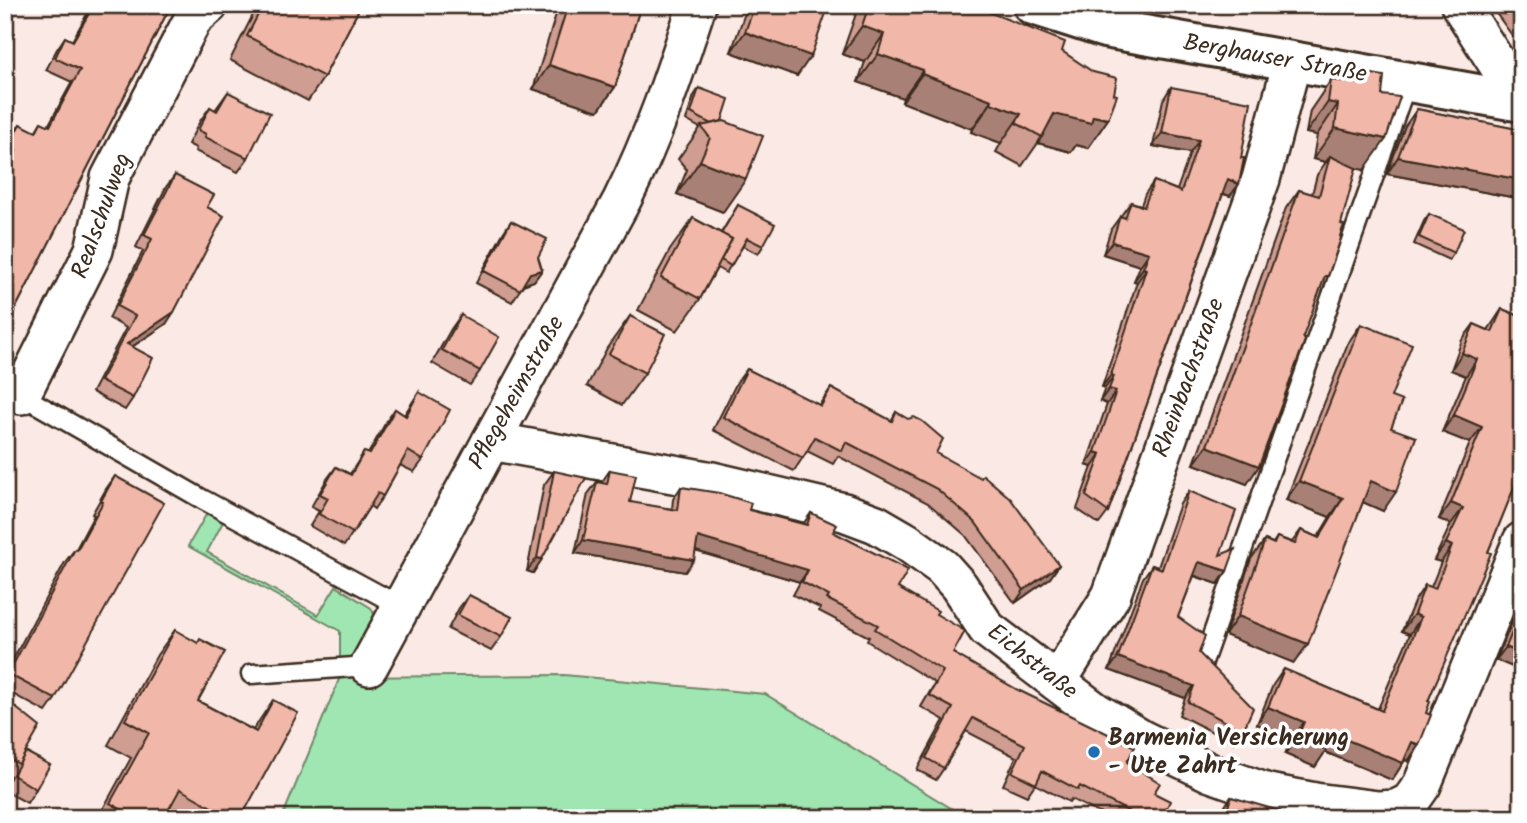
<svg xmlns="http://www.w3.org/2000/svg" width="1527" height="823" font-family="Kalam,sans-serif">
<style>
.green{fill:#a0e6b2;stroke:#6e8868;stroke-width:2}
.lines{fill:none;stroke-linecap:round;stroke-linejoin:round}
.lane-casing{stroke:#3b2a1e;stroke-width:23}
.street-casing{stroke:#3b2a1e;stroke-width:42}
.secondary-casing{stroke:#3b2a1e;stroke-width:44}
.lane{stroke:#fff;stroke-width:18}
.street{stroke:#fff;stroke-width:37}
.secondary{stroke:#fff;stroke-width:38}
.wall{fill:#cf9d91;stroke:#3b2a1e;stroke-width:2}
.shaded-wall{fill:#a98076;stroke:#3b2a1e;stroke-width:2}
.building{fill:#f1b7a9;stroke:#3b2a1e;stroke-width:2}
.poi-dot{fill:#1f6fb2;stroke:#fff;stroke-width:2.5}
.labels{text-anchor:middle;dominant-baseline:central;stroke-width:7;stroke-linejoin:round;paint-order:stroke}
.street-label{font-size:24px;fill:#3b2a1e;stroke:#fff}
.poi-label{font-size:24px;font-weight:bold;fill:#3b2a1e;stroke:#fff;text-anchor:start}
</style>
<rect width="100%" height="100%" fill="#fbe9e5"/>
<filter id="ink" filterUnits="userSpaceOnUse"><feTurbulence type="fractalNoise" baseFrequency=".0143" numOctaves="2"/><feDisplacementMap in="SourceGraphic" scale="14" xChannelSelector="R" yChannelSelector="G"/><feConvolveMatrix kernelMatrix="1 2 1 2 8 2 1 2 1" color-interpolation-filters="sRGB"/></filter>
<g filter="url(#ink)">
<polygon class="green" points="207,513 223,522 207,552 318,615 336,586 371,608 374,614 378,630 342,677 564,675 765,694 967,818 282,818 340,677 340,631 188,546"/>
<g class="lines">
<g class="lane-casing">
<g id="lane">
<polyline points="21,395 202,499 400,606"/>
<polyline points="1203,662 1407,82"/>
<polyline points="251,674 369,666"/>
</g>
</g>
<g class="street-casing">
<g id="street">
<polyline points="1460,5 1521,101"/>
<polyline points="21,395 94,250 110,178 193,19 209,5"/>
<polyline points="491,441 712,481 844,512 876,524 907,542 942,567 959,586 987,629 1095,711 1143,740 1211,773 1268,793 1315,802 1378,810 1396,809 1410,802 1422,785 1522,541"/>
<path d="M 369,666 L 622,200 C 654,136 675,73 697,5"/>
<polyline points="1057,682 1111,596 1261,179 1292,62"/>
</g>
</g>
<g class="secondary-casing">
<polyline id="secondary" points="1033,5 1105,28 1522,102"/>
</g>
<use href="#lane" class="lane"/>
<use href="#street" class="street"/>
<use href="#secondary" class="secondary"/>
</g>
<g class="wall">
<polygon points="92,5 171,5 5,329 7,163 5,162 5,149 20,124 35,132 41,122 48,126 72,82 46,70 57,49 65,37 72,41"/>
<polygon points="258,5 361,5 324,77 308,101 230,60"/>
<polygon points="538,5 641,5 615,87 598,111 533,89 557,11"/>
<polygon points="751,5 818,5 797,76 731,52 745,13"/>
<polygon points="861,5 943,5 951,8 953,5 971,5 1062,51 1108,119 1088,148 1076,145 1071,152 1038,143 1022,166 996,152 1001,143 971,132 972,129 902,102 903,98 858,82 865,62 842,54 857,11"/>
<polygon points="1490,5 1522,5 1522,49"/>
<polygon points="1344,69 1364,170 1356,168 1322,284 1247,484 1194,464 1286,208 1299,190 1312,194 1317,175 1326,162 1313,159 1317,135 1306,133 1310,111 1331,80 1337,80"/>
<polygon points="1171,87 1230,196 1223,194 1108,512 1099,524 1077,509 1092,467 1086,465 1107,404 1100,401 1105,388 1102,387 1137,282 1134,281 1140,266 1103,254 1111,229 1131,202 1141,205 1145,194 1154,181 1177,190 1190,153 1153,146 1163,100"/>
<polygon points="699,88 722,121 723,212 677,194 687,170 678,159 700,128 686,120 694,96"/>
<polygon points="228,92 248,158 238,172 195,151 196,148 188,144 200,121 210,107 215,110"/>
<polygon points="1417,109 1522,130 1522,199 1387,174 1405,126"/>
<polygon points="175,175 207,207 166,324 132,347 133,398 125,410 92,392 126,328 109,318 143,251 136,247 166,187"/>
<polygon points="738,205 763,246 758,254 743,246 726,273 717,268 700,299 677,331 638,310 670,250 693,218 721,233"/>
<polygon points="1429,214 1454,253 1449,260 1414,244 1424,221"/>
<polygon points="511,221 538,257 542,270 534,281 523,285 512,302 476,283 503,233"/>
<polygon points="1502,309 1522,317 1522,476 1519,475 1428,701 1408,761 1405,760 1392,780 1325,752 1315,767 1285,754 1292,739 1257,724 1273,685 1284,669 1378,709 1410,634 1402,631 1414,602 1425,585 1431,587 1441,562 1434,560 1451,524 1439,519 1470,443 1442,432 1466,376 1451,370 1462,340 1474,324 1488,330"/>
<polygon points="461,315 480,371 470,385 432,363 451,329"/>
<polygon points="630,316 645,373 622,405 587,386 607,348"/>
<polygon points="1361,324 1391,397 1391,428 1383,511 1363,502 1294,663 1225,635 1251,559 1265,540 1273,543 1277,537 1292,542 1301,530 1318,537 1330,517 1286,500 1348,343"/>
<polygon points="747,369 819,405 831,388 891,421 896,412 936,453 1059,565 1050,578 1015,603 965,535 928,503 838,456 833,464 807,451 794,471 713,430 737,382"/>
<polygon points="419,392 423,460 414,472 400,465 383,496 374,509 370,506 344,546 310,526 319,511 311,507 327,479 336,467 350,474 364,452 368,454 386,422 395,409 404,415"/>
<polygon points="610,470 630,502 637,504 672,509 673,499 681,487 749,510 803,524 811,513 898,588 936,614 953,653 1127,762 1154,793 1162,818 1109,818 1071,799 1069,802 1035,784 1027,796 1003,785 1016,757 966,731 944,768 936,780 917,770 944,720 921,707 935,683 867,641 869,637 819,611 820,608 793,595 800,582 695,551 685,572 575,553 588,494 597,482 601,483"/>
<polygon points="554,471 542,559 533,573 527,571 544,485"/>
<polygon points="115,476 55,699 46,712 5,690 5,674 65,562 75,549 76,549 94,515 92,514 106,489"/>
<polygon points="1189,491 1227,571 1218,584 1194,576 1178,617 1243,731 1234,743 1179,715 1185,698 1109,670 1143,578 1152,565 1158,567 1180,504"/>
<polygon points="469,595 501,637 491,651 448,629 459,608"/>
<polygon points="1522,599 1522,671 1496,660"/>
<polygon points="175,630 198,701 253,730 273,700 241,818 169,818 165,816 164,818 98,818 131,758 108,745 157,655"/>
<polygon points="5,699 24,756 36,789 27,803 5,791 5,786 11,775 10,778 5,775"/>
<polygon points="1231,797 1279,813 1295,818 1217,818"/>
</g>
<g class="shaded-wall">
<polygon points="538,5 561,5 557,11"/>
<polygon points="862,26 884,34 865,62 842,54"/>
<polygon points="745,32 811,56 797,76 731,52"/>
<polygon points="878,54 923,70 903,98 858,82"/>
<polygon points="549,65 615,87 598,111 533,89"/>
<polygon points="922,74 992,100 972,129 902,102"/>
<polygon points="1328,102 1338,104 1317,135 1306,133"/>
<polygon points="991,103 1021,114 1001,143 971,132"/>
<polygon points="1054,114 1093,116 1108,119 1088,148 1076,145 1071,152 1038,143"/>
<polygon points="1335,128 1386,139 1364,170 1328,162 1330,156 1326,162 1313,159"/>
<polygon points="1162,133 1199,140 1190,153 1153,146"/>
<polygon points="1398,157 1522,180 1522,199 1387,174"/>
<polygon points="700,161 746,179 723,212 677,194"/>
<polygon points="1228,179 1239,184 1230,196 1219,192"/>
<polygon points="1112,242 1149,253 1140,266 1103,254"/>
<polygon points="1143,268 1146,269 1137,282 1134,281"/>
<polygon points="542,270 534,281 522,285 530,273"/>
<polygon points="174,312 166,324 118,356 127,344"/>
<polygon points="1462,353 1477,359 1466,376 1451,370"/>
<polygon points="1111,375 1114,376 1105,388 1102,387"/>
<polygon points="1109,389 1116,391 1107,404 1100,401"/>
<polygon points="1454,415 1482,427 1470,443 1442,432"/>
<polygon points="1207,446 1259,466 1247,484 1194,464"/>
<polygon points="1095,452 1101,454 1092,467 1086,465"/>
<polygon points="1299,481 1343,498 1330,517 1286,500"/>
<polygon points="1371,481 1396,492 1383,511 1358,500"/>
<polygon points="1451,503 1463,508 1451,524 1439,519"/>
<polygon points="698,537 808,570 800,582 689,549"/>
<polygon points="583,540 694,560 685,572 575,553"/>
<polygon points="1446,543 1452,546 1441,562 1434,560"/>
<polygon points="537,558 542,559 533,573 527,571"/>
<polygon points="1199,562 1227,571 1218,584 1190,574"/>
<polygon points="1059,565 1050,578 1015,603 1024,590"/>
<polygon points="1414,614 1421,617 1410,634 1402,631"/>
<polygon points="1238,616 1308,644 1294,663 1225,635"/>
<polygon points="1506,647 1522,654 1522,671 1496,660"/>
<polygon points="1118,657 1194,686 1185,698 1109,670"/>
<polygon points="1268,707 1304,722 1292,739 1257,724"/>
<polygon points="1333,734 1403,763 1392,780 1325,752 1315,767 1285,754 1297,738"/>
<polygon points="1412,742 1419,745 1408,761 1400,758"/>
</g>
<g class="building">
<polygon points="94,5 171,5 5,329 5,167 16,151 8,147 20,124 36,132 41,122 50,126 80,70 55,58 65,37 73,41"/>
<polygon points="263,5 361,5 324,77 247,36"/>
<polygon points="568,5 641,5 615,87 549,65"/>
<polygon points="755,5 818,5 817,9 826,13 811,56 745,32"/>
<polygon points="869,5 943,5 953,9 955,5 971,5 1065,42 1062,51 1093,72 1117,78 1114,94 1117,95 1108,119 1093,116 1091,123 1054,114 1042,137 1016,123 1021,114 991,103 992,100 922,74 923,70 878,54 884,34 862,26"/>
<polygon points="1506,5 1522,5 1522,27"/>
<polygon points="1344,69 1384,76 1382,95 1400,97 1386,139 1335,128 1338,104 1328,102 1331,80 1343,81"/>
<polygon points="1171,87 1251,102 1241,158 1244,158 1239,184 1228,179 1108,512 1086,496 1101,454 1095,452 1116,391 1109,389 1114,376 1111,375 1146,269 1143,268 1149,253 1112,242 1120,216 1125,218 1131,202 1144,207 1154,181 1181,192 1199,140 1162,133"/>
<polygon points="699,88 729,99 722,121 711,124 691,113"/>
<polygon points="228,92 270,113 248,158 205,137 206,134 198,130 210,107 217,111"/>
<polygon points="1417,109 1522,130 1522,180 1398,157"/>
<polygon points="724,121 763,136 746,179 700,161 710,138 701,126"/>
<polygon points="1330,156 1356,168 1341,224 1344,225 1340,236 1341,238 1328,276 1325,276 1303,337 1305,340 1259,466 1207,446 1299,190 1319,196"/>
<polygon points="175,175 214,195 207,207 224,216 174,312 127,344 153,358 133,398 100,381 135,316 117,306 152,239 144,235"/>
<polygon points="738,205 775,224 763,246 747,238 731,266 721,260 732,239 721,234"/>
<polygon points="1429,214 1464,229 1454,253 1419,237"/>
<polygon points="693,218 732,239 700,299 661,278"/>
<polygon points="511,221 547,239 538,257 542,270 530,273 520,290 484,271"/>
<polygon points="1502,309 1522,317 1522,468 1488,552 1491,553 1428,701 1430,702 1426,713 1431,715 1419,745 1412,742 1403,763 1333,734 1326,750 1297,738 1304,722 1268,707 1284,669 1382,711 1421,617 1414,614 1425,585 1435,589 1452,546 1446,543 1463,508 1451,503 1482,427 1454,415 1477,359 1462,353 1474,324 1492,332"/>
<polygon points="461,315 499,337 480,371 442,350"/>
<polygon points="630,316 665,334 645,373 609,354"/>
<polygon points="1361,324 1412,344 1391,397 1402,401 1391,428 1416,437 1396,492 1371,481 1308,644 1238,616 1265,540 1274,544 1277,537 1295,544 1301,530 1319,538 1343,498 1299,481"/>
<polygon points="747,369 821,406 831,388 892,421 896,412 908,419 914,417 922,421 943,439 936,453 981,478 983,475 1010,498 1059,565 1024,590 975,522 937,489 846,442 842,451 815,437 803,458 723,417"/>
<polygon points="419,392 450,410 423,460 408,451 383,496 378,493 353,533 319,514 328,498 320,494 336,467 351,475 364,452 370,454 395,409 406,416"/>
<polygon points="610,470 636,475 630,502 678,510 681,487 719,493 751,503 749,510 807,525 811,513 837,525 833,532 908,570 898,588 938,611 936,614 965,631 953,653 1018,690 1135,747 1127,762 1160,783 1154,793 1170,801 1162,818 1141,818 1080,786 1078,790 1042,771 1036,784 1012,772 1025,745 973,718 944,768 926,758 953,708 929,695 943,671 875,629 878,625 827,599 829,596 802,582 808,570 698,537 694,560 583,540 597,482 607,484"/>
<polygon points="554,471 586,478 542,559 537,558"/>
<polygon points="115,476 164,503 55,699 8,674 75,549 77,550 103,502 101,501"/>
<polygon points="1189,491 1236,511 1220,555 1235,549 1227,571 1199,562 1178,617 1205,636 1199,653 1253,708 1243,731 1188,702 1194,686 1118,657 1152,565 1162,569"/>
<polygon points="469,595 512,617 501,637 458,615"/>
<polygon points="1522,608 1522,654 1506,647"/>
<polygon points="175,630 198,643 200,639 225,652 198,701 256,732 273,700 298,713 241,818 231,818 180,789 164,818 132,818 133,816 110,803 149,733 125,720"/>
<polygon points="5,699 40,727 19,764 5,756"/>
<polygon points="26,752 50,765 36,789 13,775"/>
<polygon points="1231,797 1280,811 1279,813 1295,818 1225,818"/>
</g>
</g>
<circle class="poi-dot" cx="1094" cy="752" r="7"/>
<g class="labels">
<g class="street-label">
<text transform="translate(1275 59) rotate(10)">Berghauser Straße</text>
<text transform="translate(102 216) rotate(-70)">Realschulweg</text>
<text transform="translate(1189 378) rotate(-70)">Rheinbachstraße</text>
<text transform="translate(517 393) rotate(-61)">Pflegeheimstraße</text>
<text transform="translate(1032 662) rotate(38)">Eichstraße</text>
</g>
<g class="poi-label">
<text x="1108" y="738">Barmenia Versicherung<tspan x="1108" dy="28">- Ute Zahrt</tspan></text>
</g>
</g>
<rect width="1527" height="823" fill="none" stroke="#fff" stroke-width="28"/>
<rect x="14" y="14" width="1499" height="795" fill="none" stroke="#3b2a1e" stroke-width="2.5" filter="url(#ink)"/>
</svg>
